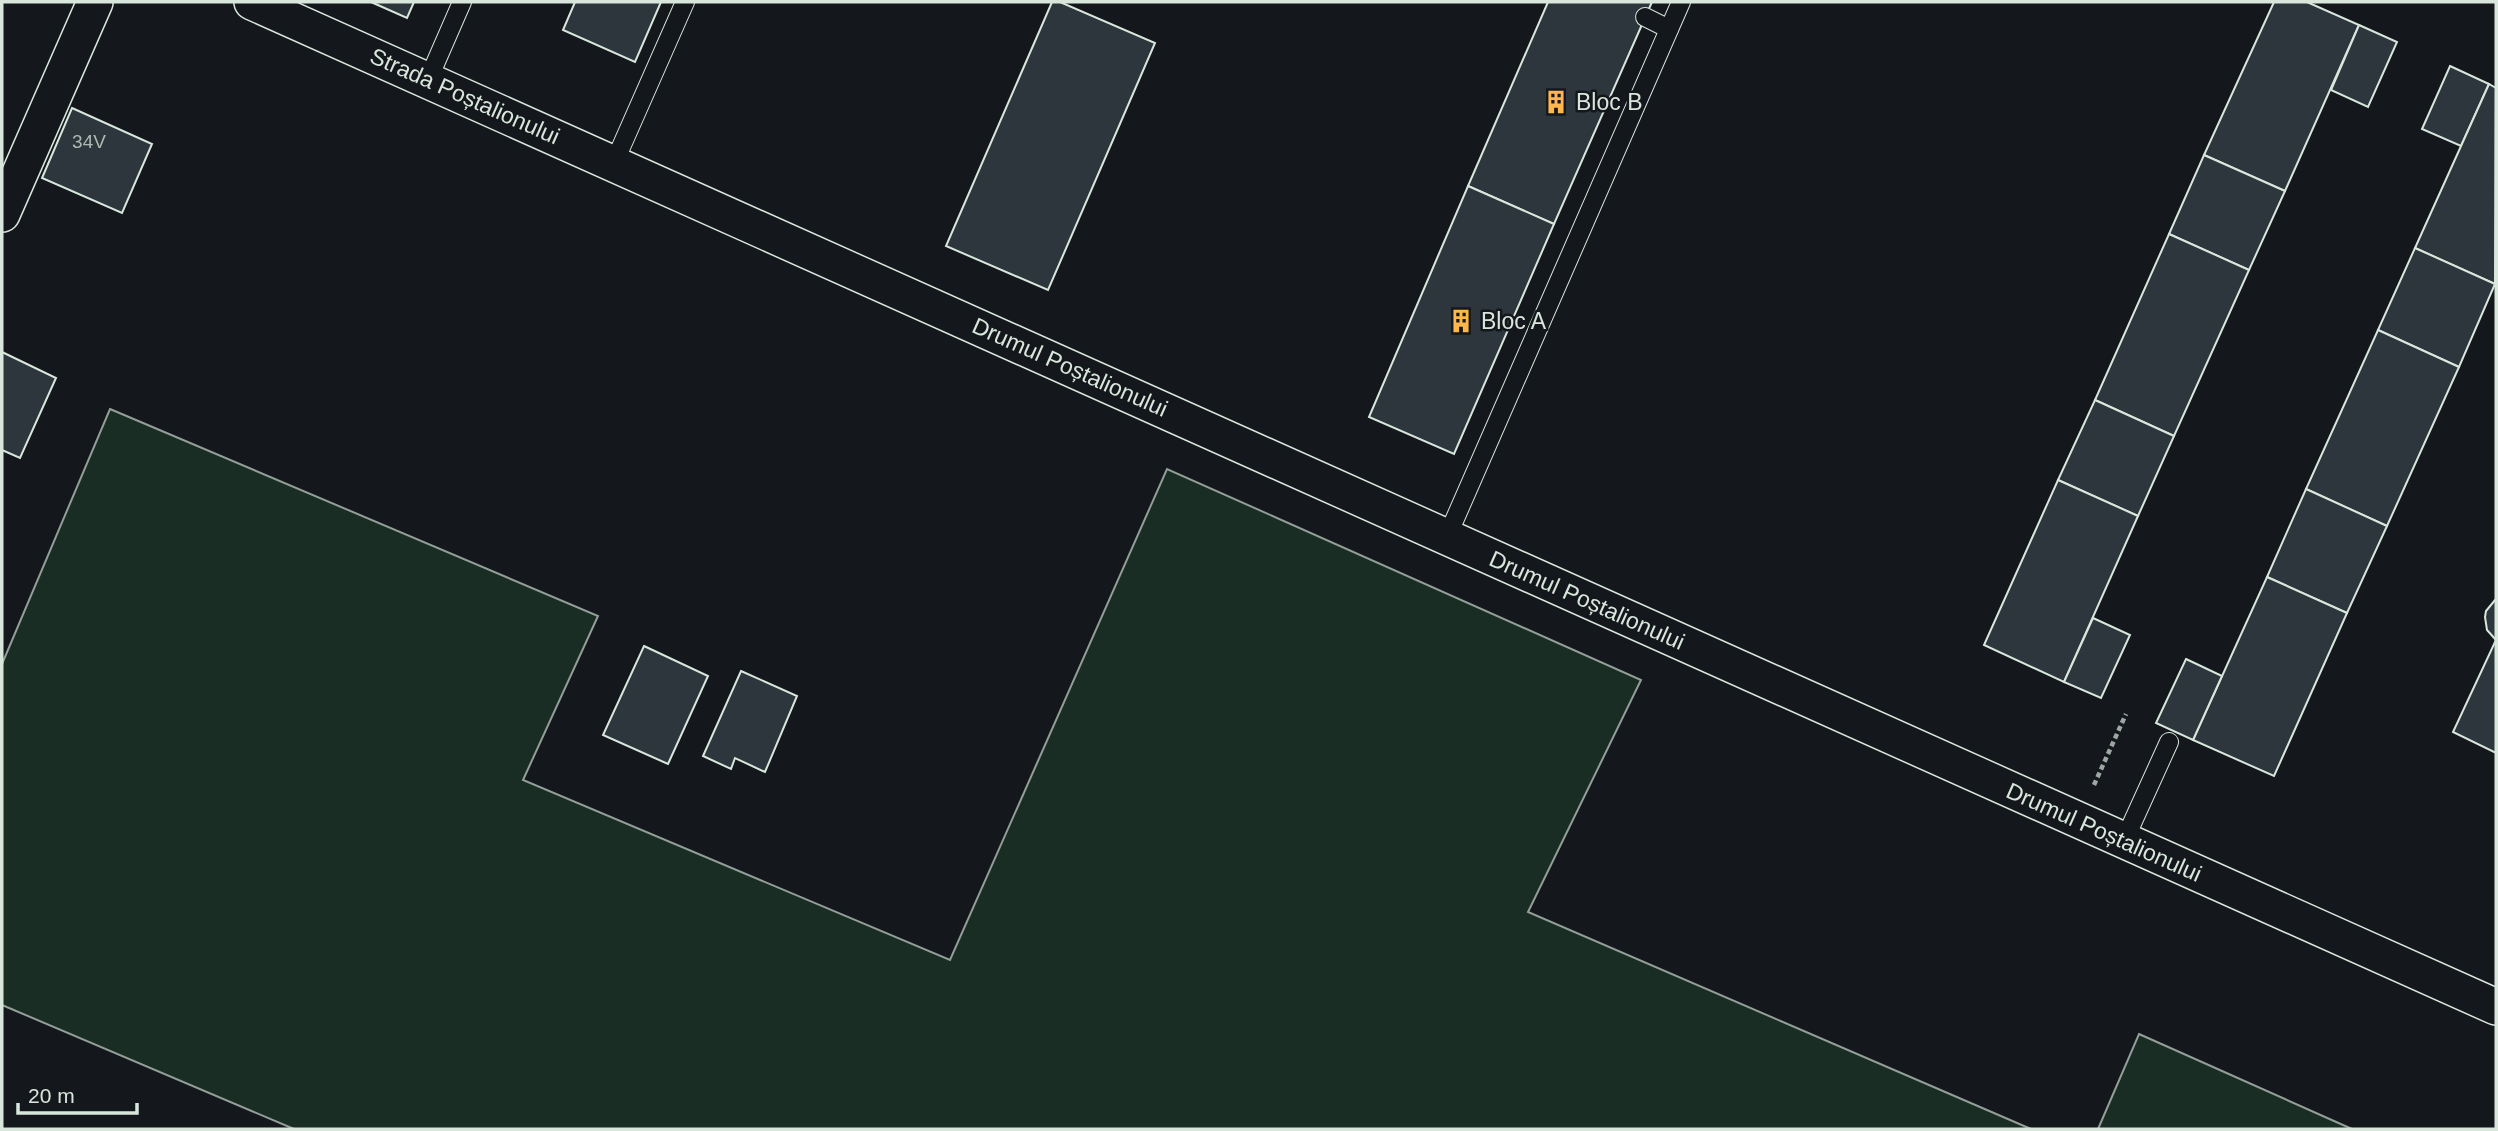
<svg xmlns="http://www.w3.org/2000/svg" width="2498" height="1131" font-family="Arial,sans-serif">
<style>
.green{fill:#1a2d24;stroke:#939e99;stroke-width:2}
.building{fill:#2c363c;stroke:#d8e6dc;stroke-width:2}
.lines{fill:none;stroke-linecap:round;stroke-linejoin:round}
.service-casing{stroke:#d8e6dc;stroke-width:20}
.minor-casing{stroke:#d8e6dc;stroke-width:38}
.path{stroke:#9da8a2;stroke-width:4.5;stroke-dasharray:5 3.5;stroke-linecap:butt}
.service{stroke:#14181c;stroke-width:18}
.minor{stroke:#14181c;stroke-width:35}
.labels{text-anchor:middle;dominant-baseline:central;stroke-width:5;stroke-linejoin:round;paint-order:stroke}
.number-label{font-size:19px;fill:#adbab4}
.street-label{font-size:23px;fill:#d8e6dc;stroke:#14181c}
.poi-label{font-size:23px;fill:#d8e6dc;stroke:#14181c;text-anchor:start}
</style>
<rect width="100%" height="100%" fill="#14181c"/>
<g class="green">
<polygon points="110,409 598,616 523,780 950,960 1167,469 1641,680 1528,912 2031,1129 294,1129 2,1005 2,664"/>
<polygon points="2139,1034 2352,1129 2098,1129"/>
</g>
<g class="building">
<polygon points="371,2 414,2 407,18"/>
<polygon points="575,2 661,2 635,62 563,30"/>
<polygon points="1052,2 1060,2 1155,43 1048,290 946,246"/>
<polygon points="1548,2 1652,2 1554,224 1468,186"/>
<polygon points="2274,2 2307,2 2359,25 2285,191 2204,155"/>
<polygon points="2359,25 2397,42 2368,107 2331,90"/>
<polygon points="2450,66 2489,84 2461,146 2422,129"/>
<polygon points="2489,84 2496,88 2495,284 2415,248"/>
<polygon points="72,108 152,144 122,213 42,178"/>
<polygon points="2204,155 2285,191 2249,270 2169,234"/>
<polygon points="1468,186 1554,224 1454,454 1369,417"/>
<polygon points="2169,234 2249,270 2174,436 2095,400"/>
<polygon points="2415,248 2495,284 2459,367 2378,330"/>
<polygon points="2378,330 2459,367 2387,526 2306,489"/>
<polygon points="2,352 56,378 20,458 2,450"/>
<polygon points="2095,400 2174,436 2138,516 2058,480"/>
<polygon points="2058,480 2138,516 2064,682 1984,645"/>
<polygon points="2306,489 2387,526 2347,613 2267,577"/>
<polygon points="2267,577 2347,613 2274,776 2193,740"/>
<polygon points="2495,600 2496,600 2496,753 2453,732 2496,640 2487,630 2485,617 2486,611"/>
<polygon points="2093,618 2130,635 2101,698 2064,682"/>
<polygon points="644,646 708,676 668,764 603,735"/>
<polygon points="2186,659 2222,676 2193,740 2156,723"/>
<polygon points="741,671 797,696 765,772 735,758 731,769 703,756"/>
</g>
<g class="lines">
<g class="service-casing">
<g id="service">
<polyline points="1645,17 1669,29"/>
<polyline points="428,80 462,2"/>
<polyline points="614,163 685,2"/>
<polyline points="1447,537 1681,2"/>
<polyline points="2124,841 2169,742"/>
</g>
</g>
<g class="minor-casing">
<g id="minor">
<polyline points="252,2 2496,1007"/>
<polyline points="2,214 95,2"/>
</g>
</g>
<polyline class="path" points="2094,785 2126,714"/>
<use href="#service" class="service"/>
<use href="#minor" class="minor"/>
</g>
<defs>
<g id="building-bare" transform="scale(1.89)"><path d="M-4-6H4V6H1V3H-1V6H-4ZM-2.5-4.3h1.7v1.8h-1.7ZM.8-4.3h1.7v1.8H.8ZM-2.5-1h1.7V.8h-1.7ZM.8-1h1.7V.8H.8Z" fill="#ffb74d" stroke="#14181c" stroke-width="2.5" paint-order="stroke"/></g>
</defs>
<g fill-rule="evenodd">
<use href="#building-bare" x="1556" y="102"/>
<use href="#building-bare" x="1461" y="321"/>
</g>
<g class="labels">
<g class="number-label">
<text x="89" y="141">34V</text>
</g>
<g class="street-label">
<text transform="translate(465 96) rotate(24)">Strada Poștalionului</text>
<text transform="translate(1070 367) rotate(24)">Drumul Poștalionului</text>
<text transform="translate(1587 600) rotate(24)">Drumul Poștalionului</text>
<text transform="translate(2104 832) rotate(24)">Drumul Poștalionului</text>
</g>
<g class="poi-label">
<text x="1576" y="102">Bloc B</text>
<text x="1481" y="321">Bloc A</text>
</g>
</g>
<rect width="2498" height="1131" fill="none" stroke="#d8e6dc" stroke-width="7"/>
<path d="M18 1103v10h119v-10" fill="none" stroke="#d8e6dc" stroke-width="3.5"/>
<text x="28" y="1103" font-size="21" fill="#d8e6dc" stroke="#14181c" stroke-width="5" paint-order="stroke">20 m</text>
</svg>
